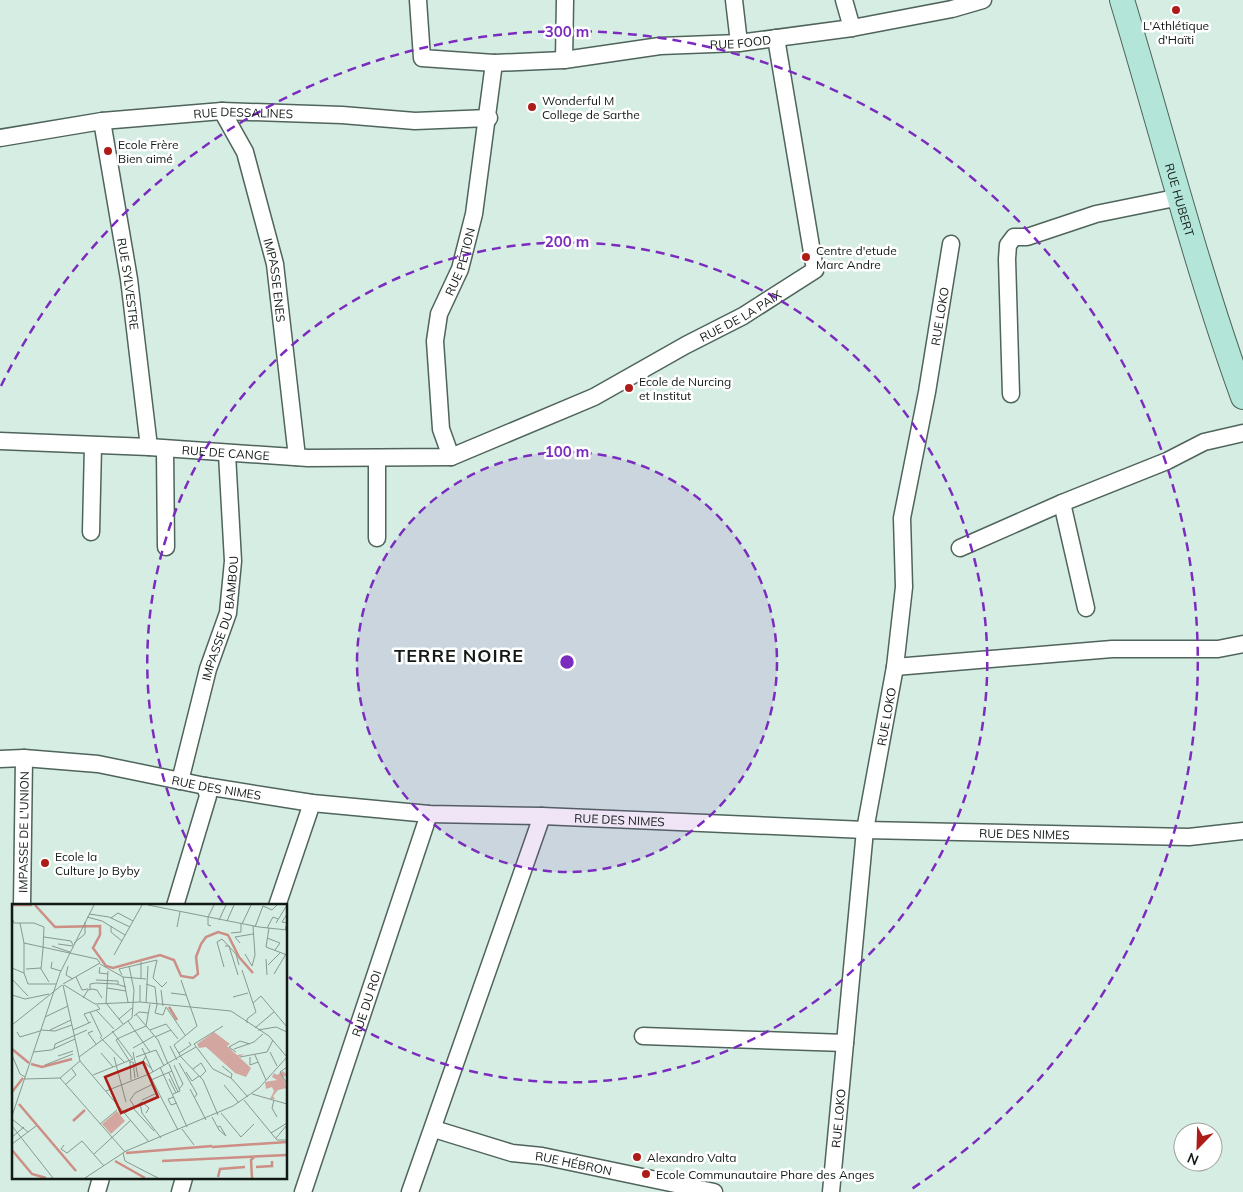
<svg xmlns="http://www.w3.org/2000/svg" width="1243" height="1192" font-family="Mulish,sans-serif">
<style>
.lines{fill:none;stroke-linecap:round;stroke-linejoin:round}
.street-casing{stroke:#4f645b;stroke-width:19}
.secondary-casing{stroke:#4f645b;stroke-width:26}
.street{stroke:#fff;stroke-width:16}
.secondary{stroke:#b3e5d8;stroke-width:24}
.ring{fill:none;stroke:#7b2cbf;stroke-width:2.5;stroke-dasharray:9 6}
.poi-dot{fill:#ad1c17;stroke:#fff;stroke-width:2}
.labels{text-anchor:middle;dominant-baseline:central;stroke-width:5;stroke-linejoin:round;paint-order:stroke}
.poi-label{font-size:12px;fill:#121a16;stroke:#fff;text-anchor:start}
.street-label{font-size:12px;fill:#121a16;stroke:#fff}
.district-label{font-size:18px;font-weight:bold;letter-spacing:1px;fill:#121a16;stroke:#fff}
.inset-river{fill:none;stroke:#cd8e85;stroke-width:2.5}
.inset-road{fill:none;stroke:#879990;stroke-width:1}
.view{fill:#ad1c17;fill-opacity:0.15;stroke:#ad1c17;stroke-width:2.5}
.inset-edge{fill:none;stroke:#121a16;stroke-width:2.5}
.centre{fill:#7b2cbf;stroke:#fff;stroke-width:2.5}
.ring-label{font-size:15px;text-anchor:middle;font-weight:bold;fill:#7b2cbf;stroke:#fff;stroke-width:5;stroke-linejoin:round;paint-order:stroke}
</style>
<rect width="100%" height="100%" fill="#d5ede2"/>
<g class="lines">
<g class="street-casing">
<g id="street">
<path id="s1" d="M 418,0 L 422,58 L 494,63 L 564,60 L 660,46 L 739,43 L 852,28 L 952,9 L 983,0"/>
<polyline points="734,0 739,43"/>
<polyline points="844,0 852,28"/>
<polyline points="564,60 565,0"/>
<path id="s2" d="M 222,111 L 245,152 L 275,264 L 297,457"/>
<path id="s3" d="M 102,121 L 129,279 L 149,447"/>
<path id="s4" d="M 0,138 L 102,121 L 222,111 L 342,115 L 415,121 L 489,118"/>
<polyline points="1011,394 1007,259 1008,245 1014,237 1027,237 1096,214 1180,197"/>
<path id="s5" d="M 0,441 L 149,447 L 308,458 L 451,457 L 594,397 L 686,345 L 743,316 L 815,270 L 776,38"/>
<polyline points="165,450 166,547"/>
<path id="s6" d="M 451,457 L 441,429 L 435,341 L 439,314 L 460,269 L 474,214 L 494,63"/>
<polyline points="1062,503 1086,608"/>
<polyline points="91,532 93,446"/>
<polyline points="377,538 377,458"/>
<polyline points="960,548 1062,503 1167,461 1204,442 1243,433"/>
<polyline points="895,667 1112,649 1218,649 1243,644"/>
<path id="s7" d="M 0,759 L 24,758 L 98,764 L 205,786 L 312,803 L 429,814 L 542,816 L 865,830 L 1189,837 L 1243,831"/>
<path id="s8" d="M 180,781 L 208,669 L 228,613 L 233,561 L 227,454"/>
<path id="s9" d="M 22,906 L 24,758"/>
<polyline points="175,906 208,796 205,786"/>
<polyline points="277,906 312,803"/>
<polyline points="643,1036 845,1043"/>
<path id="s10" d="M 434,1129 L 512,1153 L 542,1156 L 714,1192"/>
<polyline points="97,1192 101,1178"/>
<polyline points="180,1192 184,1178"/>
<path id="s11" d="M 303,1192 L 429,814"/>
<polyline points="410,1192 542,816"/>
<path id="s12" d="M 831,1192 L 865,830 L 895,667 L 904,587 L 902,518 L 927,392 L 951,244"/>
</g>
</g>
<g class="secondary-casing">
<g id="secondary">
<path id="s13" d="M 1122,0 C 1162,132 1196,267 1243,397"/>
</g>
</g>
<use href="#street" class="street"/>
<use href="#secondary" class="secondary"/>
</g>
<circle cx="567" cy="662" r="210" fill="#7b2cbf" fill-opacity=".12"/>
<g class="ring">
<circle cx="567" cy="662" r="210"/>
<path d="M223 903A420 420 0 1 1 289 977"/>
<path d="M1 386A630 630 0 1 1 910 1190"/>
</g>
<g class="poi-dot">
<circle cx="1176" cy="10" r="5"/>
<circle cx="532" cy="107" r="5"/>
<circle cx="108" cy="151" r="5"/>
<circle cx="806" cy="257" r="5"/>
<circle cx="629" cy="388" r="5"/>
<circle cx="45" cy="863" r="5"/>
<circle cx="637" cy="1157" r="5"/>
<circle cx="646" cy="1174" r="5"/>
</g>
<g class="labels">
<g class="poi-label">
<text x="1176" y="25" text-anchor="middle">L'Athlétique<tspan x="1176" dy="14">d'Haïti</tspan></text>
<text x="542" y="100">Wonderful M<tspan x="542" dy="14">College de Sarthe</tspan></text>
<text x="118" y="144">Ecole Frère<tspan x="118" dy="14">Bien aimé</tspan></text>
<text x="816" y="250">Centre d'etude<tspan x="816" dy="14">Marc Andre</tspan></text>
<text x="639" y="381">Ecole de Nurcing<tspan x="639" dy="14">et Institut</tspan></text>
<text x="55" y="856">Ecole la<tspan x="55" dy="14">Culture Jo Byby</tspan></text>
<text x="647" y="1157">Alexandro Valta</text>
<text x="656" y="1174">Ecole Communautaire Phare des Anges</text>
</g>
<g class="street-label">
<text stroke="none"><textPath href="#s1" startOffset="378">RUE FOOD</textPath></text>
<text stroke="none"><textPath href="#s4" startOffset="245">RUE DESSALINES</textPath></text>
<text stroke="none"><textPath href="#s13" startOffset="208">RUE HUBERT</textPath></text>
<text stroke="none"><textPath href="#s6" startOffset="202">RUE PÉTION</textPath></text>
<text stroke="none"><textPath href="#s2" startOffset="179">IMPASSE ENES</textPath></text>
<text stroke="none"><textPath href="#s3" startOffset="165">RUE SYLVESTRE</textPath></text>
<text stroke="none"><textPath href="#s5" startOffset="774">RUE DE LA PAIX</textPath></text>
<text stroke="none"><textPath href="#s12" startOffset="884">RUE LOKO</textPath></text>
<text stroke="none"><textPath href="#s5" startOffset="226">RUE DE CANGE</textPath></text>
<text stroke="none"><textPath href="#s8" startOffset="168">IMPASSE DU BAMBOU</textPath></text>
<text stroke="none"><textPath href="#s12" startOffset="479">RUE LOKO</textPath></text>
<text stroke="none"><textPath href="#s7" startOffset="219">RUE DES NIMES</textPath></text>
<text stroke="none"><textPath href="#s7" startOffset="624">RUE DES NIMES</textPath></text>
<text stroke="none"><textPath href="#s9" startOffset="74">IMPASSE DE L'UNION</textPath></text>
<text stroke="none"><textPath href="#s7" startOffset="1029">RUE DES NIMES</textPath></text>
<text stroke="none"><textPath href="#s11" startOffset="199">RUE DU ROI</textPath></text>
<text stroke="none"><textPath href="#s12" startOffset="74">RUE LOKO</textPath></text>
<text stroke="none"><textPath href="#s10" startOffset="144">RUE HÉBRON</textPath></text>
</g>
<g class="district-label">
<text x="459" y="655">TERRE NOIRE</text>
</g>
</g>
<g transform="translate(12 904)">
<rect width="275" height="275" fill="#d5ede2"/>
<path d="M 202,128 L 218,140 L 215,142 L 225,151 L 232,150 L 227,153 L 239,164 L 234,173 L 223,169 L 194,143 L 187,144 L 185,140 ZM 271,167 L 275,171 L 271,173 L 275,184 L 266,186 L 261,192 L 263,195 L 258,195 L 262,187 L 260,183 L 254,185 L 253,178 L 265,176 L 260,173 L 262,169 L 265,171 ZM 105,207 L 113,217 L 99,230 L 90,220 Z" fill="#d3a7a0"/>
<path class="inset-river" d="M 1,1 L 20,1M 23,1 L 43,23 L 88,22 L 88,31 L 81,44 L 94,62 L 101,64 L 148,51 L 162,56 L 169,72 L 181,74 L 186,70 L 184,53 L 189,40 L 194,33 L 206,28 L 216,31 L 227,53 L 241,69M 157,103 L 165,116M 0,145 L 17,159M 19,160 L 30,163 L 60,155M 0,188 L 11,174M 7,200 L 64,267M 61,217 L 73,206M 200,243 L 275,238M 0,246 L 20,270 L 34,274M 114,249 L 200,242M 103,257 L 133,274M 150,257 L 275,251M 244,263 L 260,262 L 260,257M 206,273 L 208,265 L 233,263M 240,274 L 239,256 L 243,252"/>
<path class="inset-road" d="M 136,1 L 247,23 L 275,26M 77,10 L 97,13 L 118,23M 75,13 L 90,17 L 113,31M 0,14 L 2,19 L 22,19 L 32,23 L 31,45M 99,14 L 106,9 L 121,17M 207,16 L 214,1M 215,17 L 222,1M 8,19 L 12,39 L 85,55 L 88,59 L 51,80M 264,19 L 275,1M 230,20 L 239,1M 99,22 L 99,28 L 110,37M 199,22 L 196,21 L 196,13 L 202,1M 165,23 L 168,8M 243,23 L 251,2 L 260,6 L 265,1M 255,24 L 261,13 L 266,15M 257,24 L 254,43 L 275,51M 273,26 L 275,19 L 270,18 L 275,10M 219,29 L 229,28 L 229,20M 32,33 L 59,37 L 61,41M 255,34 L 268,39 L 263,46M 12,39 L 12,69M 62,39 L 73,30 L 73,18M 228,39 L 223,33 L 241,30M 46,40 L 61,42M 40,42 L 58,48M 213,42 L 217,42 L 226,71M 31,45 L 29,65 L 37,78M 233,50 L 240,62 L 243,51 L 241,22M 102,51 L 130,1M 254,55 L 255,71M 40,58 L 39,64 L 49,67M 129,58 L 129,74M 88,60 L 111,73 L 134,75M 256,61 L 269,48M 56,62 L 54,71 L 61,75M 88,63 L 87,69 L 96,70M 212,63 L 205,38 L 210,35 L 224,50 L 227,61M 0,64 L 12,69 L 16,80 L 44,80M 14,65 L 29,64M 230,66 L 244,108 L 235,115 L 235,119M 96,67 L 94,99 L 111,120M 262,70 L 274,50M 110,71 L 107,65 L 145,56 L 141,74 L 150,83 L 155,78M 64,73 L 70,86 L 76,85M 111,73 L 116,98M 0,75 L 16,92M 84,76 L 106,77 L 106,80M 169,76 L 185,122 L 162,141 L 169,153 L 191,176 L 206,211M 134,80 L 143,83 L 145,101M 51,81 L 68,157 L 137,238M 52,81 L 83,100 L 128,98 L 219,107 L 257,132 L 275,153M 128,81 L 128,98M 95,84 L 114,87M 78,85 L 78,80 L 84,79 L 104,80 L 114,83M 149,86 L 151,102M 159,89 L 174,91M 0,91 L 13,95 L 37,90M 221,93 L 236,89M 71,94 L 76,86 L 80,85 L 85,86 L 90,94M 134,99 L 136,62M 241,99 L 249,92 L 275,123M 145,101 L 143,109 L 151,111 L 154,103M 154,103 L 173,131M 84,106 L 102,125M 78,108 L 90,133M 124,110 L 146,136 L 156,160M 122,112 L 127,108 L 137,109M 33,113 L 56,102M 107,115 L 120,104M 116,117 L 138,148M 77,119 L 72,110 L 88,105 L 85,101M 0,121 L 50,81M 134,122 L 138,100M 211,122 L 182,140 L 201,165 L 219,174 L 236,193M 243,124 L 262,108M 29,126 L 43,127 L 60,121M 38,126 L 59,116M 61,126 L 79,118M 138,126 L 154,120 L 166,135M 246,126 L 264,123 L 275,128M 81,127 L 76,129 L 84,140M 5,128 L 8,133 L 28,127M 88,133 L 113,159M 143,133 L 159,126M 107,134 L 104,136 L 118,158 L 119,176M 107,134 L 134,122M 158,142 L 165,156M 121,144 L 142,132M 130,144 L 141,168M 42,145 L 43,140 L 75,126M 222,145 L 242,138 L 251,130M 21,148 L 39,146 L 63,135M 121,148 L 126,173M 224,148 L 217,143 L 228,137 L 238,140M 258,148 L 265,162M 89,149 L 101,163M 167,149 L 179,141 L 177,138M 0,151 L 8,170 L 13,173M 243,151 L 254,176M 46,152 L 61,147M 134,152 L 131,157 L 140,165M 67,153 L 120,114 L 122,86 L 117,62M 102,153 L 114,198M 124,153 L 144,146 L 152,162M 228,153 L 255,148 L 261,136M 238,153 L 238,161 L 246,158M 118,158 L 121,158 L 123,174M 167,159 L 185,190 L 183,193M 157,160 L 168,187 L 161,190M 33,161 L 61,150M 162,161 L 171,180 L 167,185M 210,162 L 220,170 L 219,174M 148,163 L 175,223M 275,163 L 268,168 L 275,180M 181,165 L 189,159 L 194,167 L 188,173M 174,168 L 180,177 L 187,172M 157,169 L 166,188M 137,170 L 166,226M 81,171 L 121,155 L 100,127M 48,174 L 68,157M 12,175 L 48,174 L 113,248M 157,175 L 164,189M 139,176 L 160,167M 54,180 L 64,171 L 60,165M 212,181 L 227,199M 178,185 L 194,216M 94,187 L 137,170 L 184,143M 240,190 L 275,200M 162,193 L 156,195 L 159,201 L 165,199M 130,196 L 145,189M 232,196 L 265,236 L 275,236M 262,196 L 260,204 L 265,213M 130,198 L 137,204 L 134,209M 128,199 L 130,209 L 149,234M 122,202 L 118,196 L 123,189 L 141,180M 120,203 L 142,227M 113,209 L 130,198M 209,209 L 229,233 L 242,220M 0,212 L 48,69 L 82,1M 200,213 L 207,226 L 214,232 L 208,222 L 206,223M 0,215 L 16,228M 88,220 L 105,206M 0,222 L 41,274M 170,225 L 182,241M 259,229 L 275,219M 0,233 L 12,223M 264,234 L 275,221M 0,240 L 24,222M 52,241 L 49,245 L 55,249 L 70,237 L 92,262M 111,249 L 113,257 L 146,274M 82,250 L 119,216M 73,274 L 114,247 L 221,202 L 247,184 L 275,153"/>
<path class="view" d="M 131,158 L 146,193 L 109,209 L 93,173 Z"/>
<rect width="275" height="275" class="inset-edge"/>
</g>
<circle cx="567" cy="662" r="8" class="centre"/>
<g class="ring-label">
<text x="567" y="37">300 m</text>
<text x="567" y="247">200 m</text>
<text x="567" y="457">100 m</text>
</g>
<g transform="translate(1198 1147) rotate(203)"><circle r="24" fill="#ffffff" stroke="#a0a3a2"/>
<path d="M0-4L9 19L0 12L-9 19Z" fill="#ad1c17"/>
<text y="-8" font-size="14" font-weight="bold" text-anchor="middle" fill="#121a16">N</text>
</g>
</svg>
